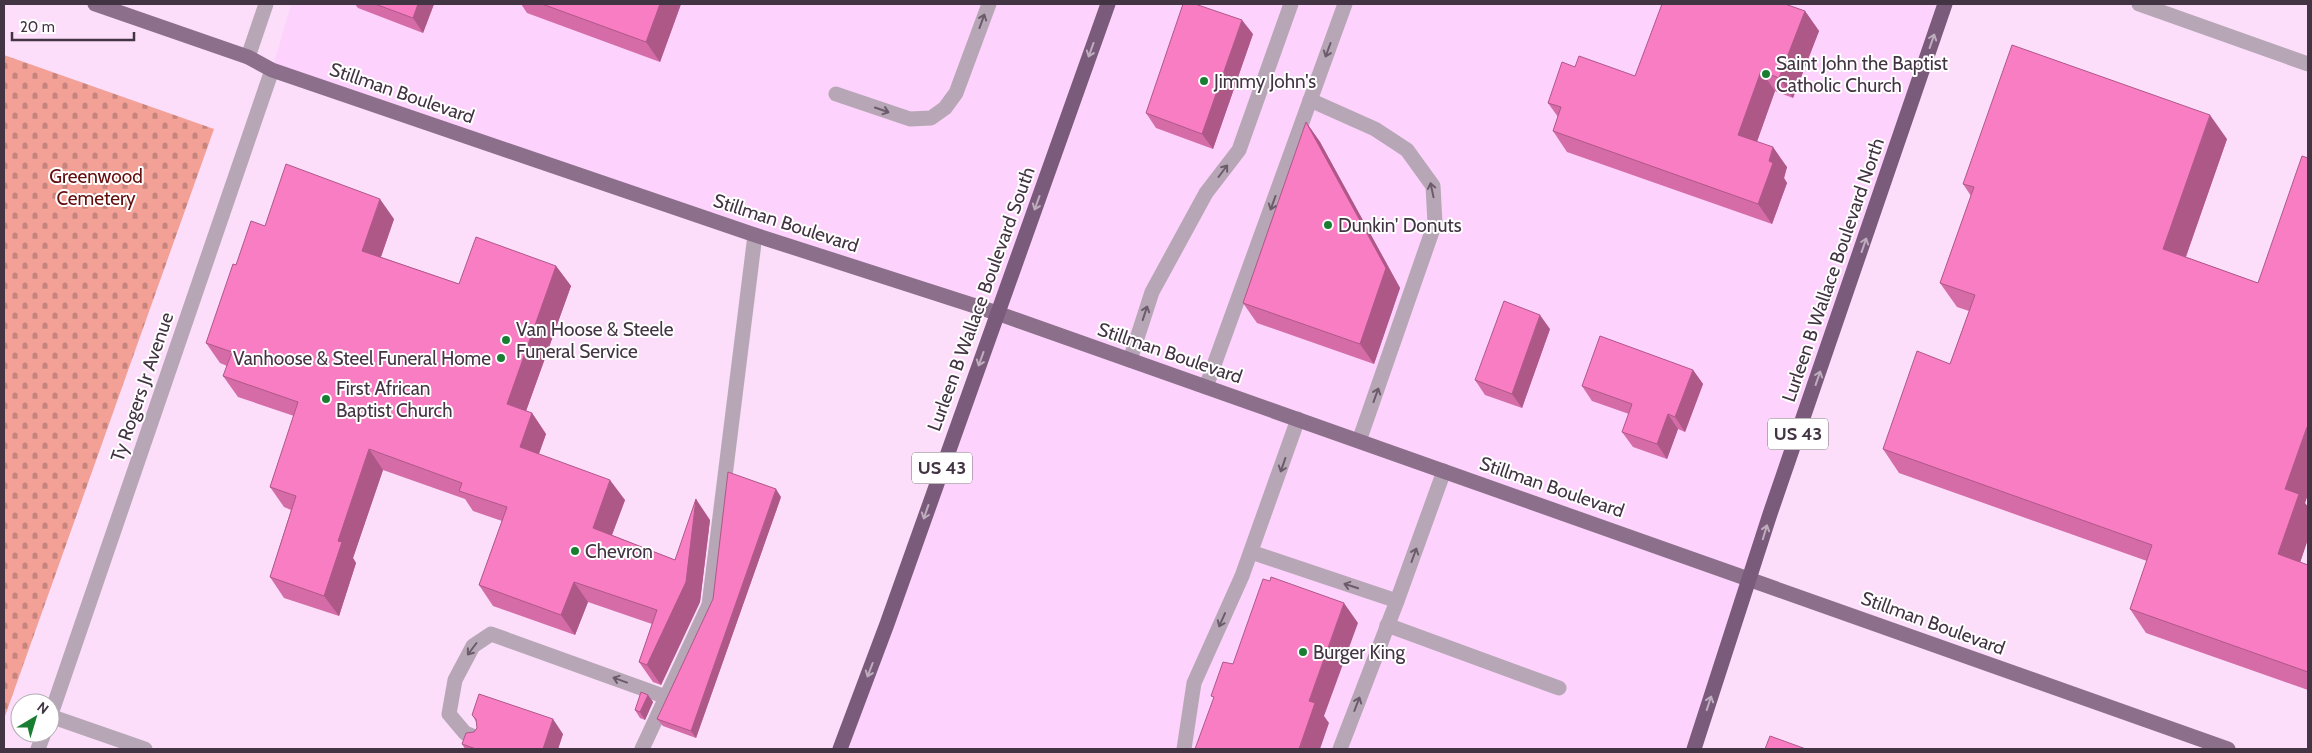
<svg xmlns="http://www.w3.org/2000/svg" width="2312" height="753" font-family="Cabin,sans-serif">
<style>
.built{fill:#fdd2fc}
.cemetery{fill:url(#cemetery-stones)}
.lines{fill:none;stroke-linecap:round;stroke-linejoin:round}
.minor{stroke:#b7a7b6;stroke-width:15}
.major{stroke:#8b6f8b;stroke-width:15}
.highway{stroke:#7b5b7b;stroke-width:15}
.wall{fill:#d56ca8}
.shaded-wall{fill:#ae5888}
.building{fill:#f87dc3;stroke:#ae5888}
.oneway{stroke:#6c5c6b}
.oneway2{stroke:#bdadbd}
.poi-dot{fill:#197e32;stroke:#fff;stroke-width:2}
.labels{text-anchor:middle;dominant-baseline:central;stroke-width:4;stroke-linejoin:round;paint-order:stroke}
.shield{fill:#fff;stroke:#7b717b;stroke-width:1}
.shield-label{font-size:18px;font-weight:bold;fill:#433443}
.poi-label{font-size:19px;fill:#433443;stroke:#fff;text-anchor:start}
.street-label{font-size:19px;fill:#433443;stroke:#fff}
.park-label{font-size:19px;fill:#640e0e;stroke:#fff}
</style>
<defs>
<pattern id="cemetery-stones" width="16" height="16" patternUnits="userSpaceOnUse" patternTransform="scale(1.25)"><rect width="16" height="16" fill="#f3a197"/><path d="M2 7V4a2 2 0 0 1 4 0v3zM10 15v-3a2 2 0 0 1 4 0v3z" fill="#c6847d"/></pattern>
</defs>
<rect width="100%" height="100%" fill="#fcdefb"/>
<polygon class="built" points="291,4 1945,4 1848,291 1687,749 843,749 997,313 272,70"/>
<polygon class="cemetery" points="4,55 214,129 4,719"/>
<g class="lines">
<g class="minor">
<polyline points="2139,4 2308,64"/>
<polyline points="248,57 266,4"/>
<polyline points="836,94 910,119 931,118 945,108 956,93 989,4"/>
<polyline points="1310,100 1375,129 1407,150 1433,186 1435,223 1359,441"/>
<polyline points="1130,360 1152,292 1206,193 1239,150 1291,4"/>
<polyline points="1206,387 1345,4"/>
<polyline points="1251,552 1397,601"/>
<polyline points="1387,625 1559,688"/>
<polyline points="50,716 145,749"/>
<polyline points="50,717 272,70"/>
<polyline points="479,739 465,733 449,714 455,680 473,646 491,634 666,697"/>
<polyline points="38,749 44,733"/>
<polyline points="642,749 709,605 755,235"/>
<polyline points="1184,749 1194,683 1242,576 1298,419"/>
<polyline points="1340,749 1397,601 1444,471"/>
</g>
<polyline class="major" points="95,4 248,57 272,70 755,235 997,313 2228,749"/>
<g class="highway">
<polyline points="840,749 887,624 1108,4"/>
<polyline points="1694,749 1770,514 1945,4"/>
</g>
</g>
<g class="wall">
<polygon points="355,4 434,4 423,33 358,8"/>
<polygon points="521,4 681,4 660,62 527,13"/>
<polygon points="1805,11 1819,31 1793,98 1775,91 1757,142 1787,167 1784,178 1787,183 1772,224 1567,152 1553,131 1558,117 1548,103 1575,67 1635,76"/>
<polygon points="1253,34 1213,149 1156,128 1146,113"/>
<polygon points="1306,122 1320,142 1400,288 1374,364 1257,323 1243,303"/>
<polygon points="2227,139 2186,257 2258,283 2308,158 2308,494 2305,503 2308,507 2308,539 2300,562 2308,565 2308,690 2146,633 2130,609 2147,561 1899,473 1883,449 1950,364 1969,311 1957,307 1940,283 1971,196 1963,184"/>
<polygon points="394,219 381,257 459,284 556,266 571,286 526,411 532,413 546,434 539,454 625,500 612,535 675,560 710,520 700,602 661,685 653,682 639,662 652,624 588,602 575,635 493,606 479,585 502,521 473,511 465,499 383,470 353,558 356,563 339,616 284,598 270,577 291,510 284,507 270,487 294,416 238,397 223,376 227,366 220,363 206,343 236,265 265,226"/>
<polygon points="1550,329 1522,408 1485,395 1475,380"/>
<polygon points="1693,370 1703,384 1685,432 1678,429 1667,459 1633,447 1622,432 1629,414 1592,401 1582,386"/>
<polygon points="781,497 696,738 663,726 657,719"/>
<polygon points="648,695 653,702 645,720 640,718 635,710"/>
<polygon points="472,715 563,734 558,749 465,749 462,744 477,728 477,723"/>
</g>
<g class="shaded-wall">
<polygon points="418,4 434,4 423,33 413,18"/>
<polygon points="660,4 681,4 660,62 646,42"/>
<polygon points="1805,11 1819,31 1793,98 1779,78"/>
<polygon points="1242,20 1253,34 1213,149 1202,134"/>
<polygon points="1761,71 1775,91 1752,155 1738,135"/>
<polygon points="2210,115 2227,139 2180,273 2163,249"/>
<polygon points="1306,122 1320,142 1400,288 1374,364 1360,344"/>
<polygon points="1773,147 1787,167 1784,178 1787,183 1772,224 1758,204"/>
<polygon points="380,199 394,219 376,271 362,251"/>
<polygon points="556,266 571,286 521,425 507,404"/>
<polygon points="1540,315 1550,329 1522,408 1512,394"/>
<polygon points="1693,370 1703,384 1685,432 1675,417"/>
<polygon points="532,413 546,434 534,467 520,447"/>
<polygon points="1668,414 1678,429 1667,459 1657,444"/>
<polygon points="2307,427 2308,429 2308,494 2305,503 2308,507 2308,539 2295,578 2278,554 2285,489"/>
<polygon points="369,449 383,470 353,558 356,563 339,616 324,596 338,541"/>
<polygon points="610,480 625,500 607,548 593,528"/>
<polygon points="776,489 781,497 696,738 691,731"/>
<polygon points="696,499 710,520 700,602 661,685 647,665"/>
<polygon points="574,582 588,602 575,635 561,615"/>
<polygon points="1344,603 1358,623 1324,716 1329,723 1320,749 1299,749 1309,701"/>
<polygon points="648,695 653,702 645,720 640,712"/>
<polygon points="553,719 563,734 558,749 543,749"/>
</g>
<g class="building">
<polygon points="375,4 418,4 413,18"/>
<polygon points="542,4 660,4 646,42"/>
<polygon points="1183,4 1195,4 1242,20 1202,134 1146,113"/>
<polygon points="1662,4 1785,4 1805,11 1779,78 1761,71 1738,135 1773,147 1769,161 1773,163 1758,204 1553,131 1561,107 1548,103 1562,62 1575,67 1579,56 1635,76"/>
<polygon points="2012,45 2210,115 2163,249 2258,283 2302,156 2308,158 2308,427 2307,427 2285,489 2299,494 2278,554 2308,565 2308,672 2130,609 2152,545 1883,449 1917,351 1950,364 1975,295 1940,283 1974,187 1963,184"/>
<polygon points="1306,122 1386,268 1360,344 1243,303"/>
<polygon points="286,164 380,199 362,251 459,284 476,237 556,266 507,404 532,413 520,447 610,480 593,528 675,560 696,499 686,582 647,665 639,662 657,610 574,582 561,615 479,585 507,507 459,491 462,483 369,449 338,541 342,542 324,596 270,577 296,496 270,487 298,402 223,376 232,352 206,343 233,264 236,265 251,221 265,226"/>
<polygon points="1504,301 1540,315 1512,394 1475,380"/>
<polygon points="1600,336 1693,370 1675,417 1668,414 1657,444 1622,432 1632,404 1582,386"/>
<polygon points="728,472 776,489 691,731 657,719 713,599"/>
<polygon points="1271,577 1344,603 1309,701 1315,703 1299,749 1195,749 1214,697 1211,696 1223,662 1233,664 1263,579 1270,581"/>
<polygon points="641,692 648,695 640,712 635,710"/>
<polygon points="479,694 553,719 543,749 476,749 462,744 466,733 474,732 477,728 476,719 472,715"/>
<polygon points="1770,736 1806,749 1765,749"/>
</g>
<defs><path id="oneway-shaft" d="M-6 0H5M1.5-3L5.5 0L1.5 3" fill="none" stroke-width="1.6" stroke-linecap="round" stroke-linejoin="round" transform="scale(1.25)"/></defs>
<g class="oneway">
<use href="#oneway-shaft" transform="translate(982 21) rotate(-70)"/>
<use href="#oneway-shaft" transform="translate(1328 50) rotate(110)"/>
<use href="#oneway-shaft" transform="translate(882 110) rotate(19)"/>
<use href="#oneway-shaft" transform="translate(1223 171) rotate(-53)"/>
<use href="#oneway-shaft" transform="translate(1432 190) rotate(-102)"/>
<use href="#oneway-shaft" transform="translate(1273 203) rotate(110)"/>
<use href="#oneway-shaft" transform="translate(1145 313) rotate(-72)"/>
<use href="#oneway-shaft" transform="translate(1376 395) rotate(-70)"/>
<use href="#oneway-shaft" transform="translate(1283 465) rotate(109)"/>
<use href="#oneway-shaft" transform="translate(1414 555) rotate(-70)"/>
<use href="#oneway-shaft" transform="translate(1351 586) rotate(-162)"/>
<use href="#oneway-shaft" transform="translate(1222 620) rotate(114)"/>
<use href="#oneway-shaft" transform="translate(472 649) rotate(127)"/>
<use href="#oneway-shaft" transform="translate(620 680) rotate(-160)"/>
<use href="#oneway-shaft" transform="translate(1357 704) rotate(-69)"/>
</g>
<g class="oneway2">
<use href="#oneway-shaft" transform="translate(1932 41) rotate(-71)"/>
<use href="#oneway-shaft" transform="translate(1091 50) rotate(110)"/>
<use href="#oneway-shaft" transform="translate(1037 203) rotate(110)"/>
<use href="#oneway-shaft" transform="translate(1864 245) rotate(-71)"/>
<use href="#oneway-shaft" transform="translate(981 359) rotate(110)"/>
<use href="#oneway-shaft" transform="translate(1818 378) rotate(-71)"/>
<use href="#oneway-shaft" transform="translate(926 512) rotate(109)"/>
<use href="#oneway-shaft" transform="translate(1765 532) rotate(-73)"/>
<use href="#oneway-shaft" transform="translate(870 670) rotate(111)"/>
<use href="#oneway-shaft" transform="translate(1709 703) rotate(-72)"/>
</g>
<g class="poi-dot">
<circle cx="1766" cy="74" r="5"/>
<circle cx="1204" cy="81" r="5"/>
<circle cx="1328" cy="225" r="5"/>
<circle cx="506" cy="340" r="5"/>
<circle cx="501" cy="358" r="5"/>
<circle cx="326" cy="399" r="5"/>
<circle cx="575" cy="551" r="5"/>
<circle cx="1303" cy="652" r="5"/>
</g>
<g class="labels">
<g class="shield">
<rect x="1768" y="418.5" width="60" height="31" rx="4"/>
<rect x="912" y="452.5" width="60" height="31" rx="4"/>
</g>
<g class="shield-label">
<text x="1798" y="434">US 43</text>
<text x="942" y="468">US 43</text>
</g>
<g class="poi-label">
<text x="1776" y="63">Saint John the Baptist<tspan x="1776" dy="22">Catholic Church</tspan></text>
<text x="1214" y="81">Jimmy John's</text>
<text x="1338" y="225">Dunkin' Donuts</text>
<text x="516" y="329">Van Hoose &amp; Steele<tspan x="516" dy="22">Funeral Service</tspan></text>
<text x="491" y="358" text-anchor="end">Vanhoose &amp; Steel Funeral Home</text>
<text x="336" y="388">First African<tspan x="336" dy="22">Baptist Church</tspan></text>
<text x="585" y="551">Chevron</text>
<text x="1313" y="652">Burger King</text>
</g>
<g class="street-label">
<text transform="translate(402 93) rotate(19)">Stillman Boulevard</text>
<text transform="translate(786 223) rotate(18)">Stillman Boulevard</text>
<text transform="translate(1833 270) rotate(-71)">Lurleen B Wallace Boulevard North</text>
<text transform="translate(981 299) rotate(-70)">Lurleen B Wallace Boulevard South</text>
<text transform="translate(1170 353) rotate(19)">Stillman Boulevard</text>
<text transform="translate(142 387) rotate(-71)">Ty Rogers Jr Avenue</text>
<text transform="translate(1552 487) rotate(19)">Stillman Boulevard</text>
<text transform="translate(1933 623) rotate(20)">Stillman Boulevard</text>
</g>
<g class="park-label">
<text x="96" y="176">Greenwood<tspan x="96" dy="22">Cemetery</tspan></text>
</g>
</g>
<rect width="2312" height="753" fill="none" stroke="#433443" stroke-width="10"/>
<g transform="translate(35 718) rotate(38)"><circle r="24" fill="#ffffff" stroke="#b4aeb4"/>
<path d="M0-4L9 19L0 12L-9 19Z" fill="#197e32"/>
<text y="-8" font-size="14" font-weight="bold" text-anchor="middle" fill="#433443">N</text>
</g>
<path d="M12 32v8h122v-8" fill="none" stroke="#433443" stroke-width="2.5"/>
<text x="20" y="32" font-size="15" fill="#433443" stroke="#ffffff" stroke-width="4" paint-order="stroke">20 m</text>
</svg>
